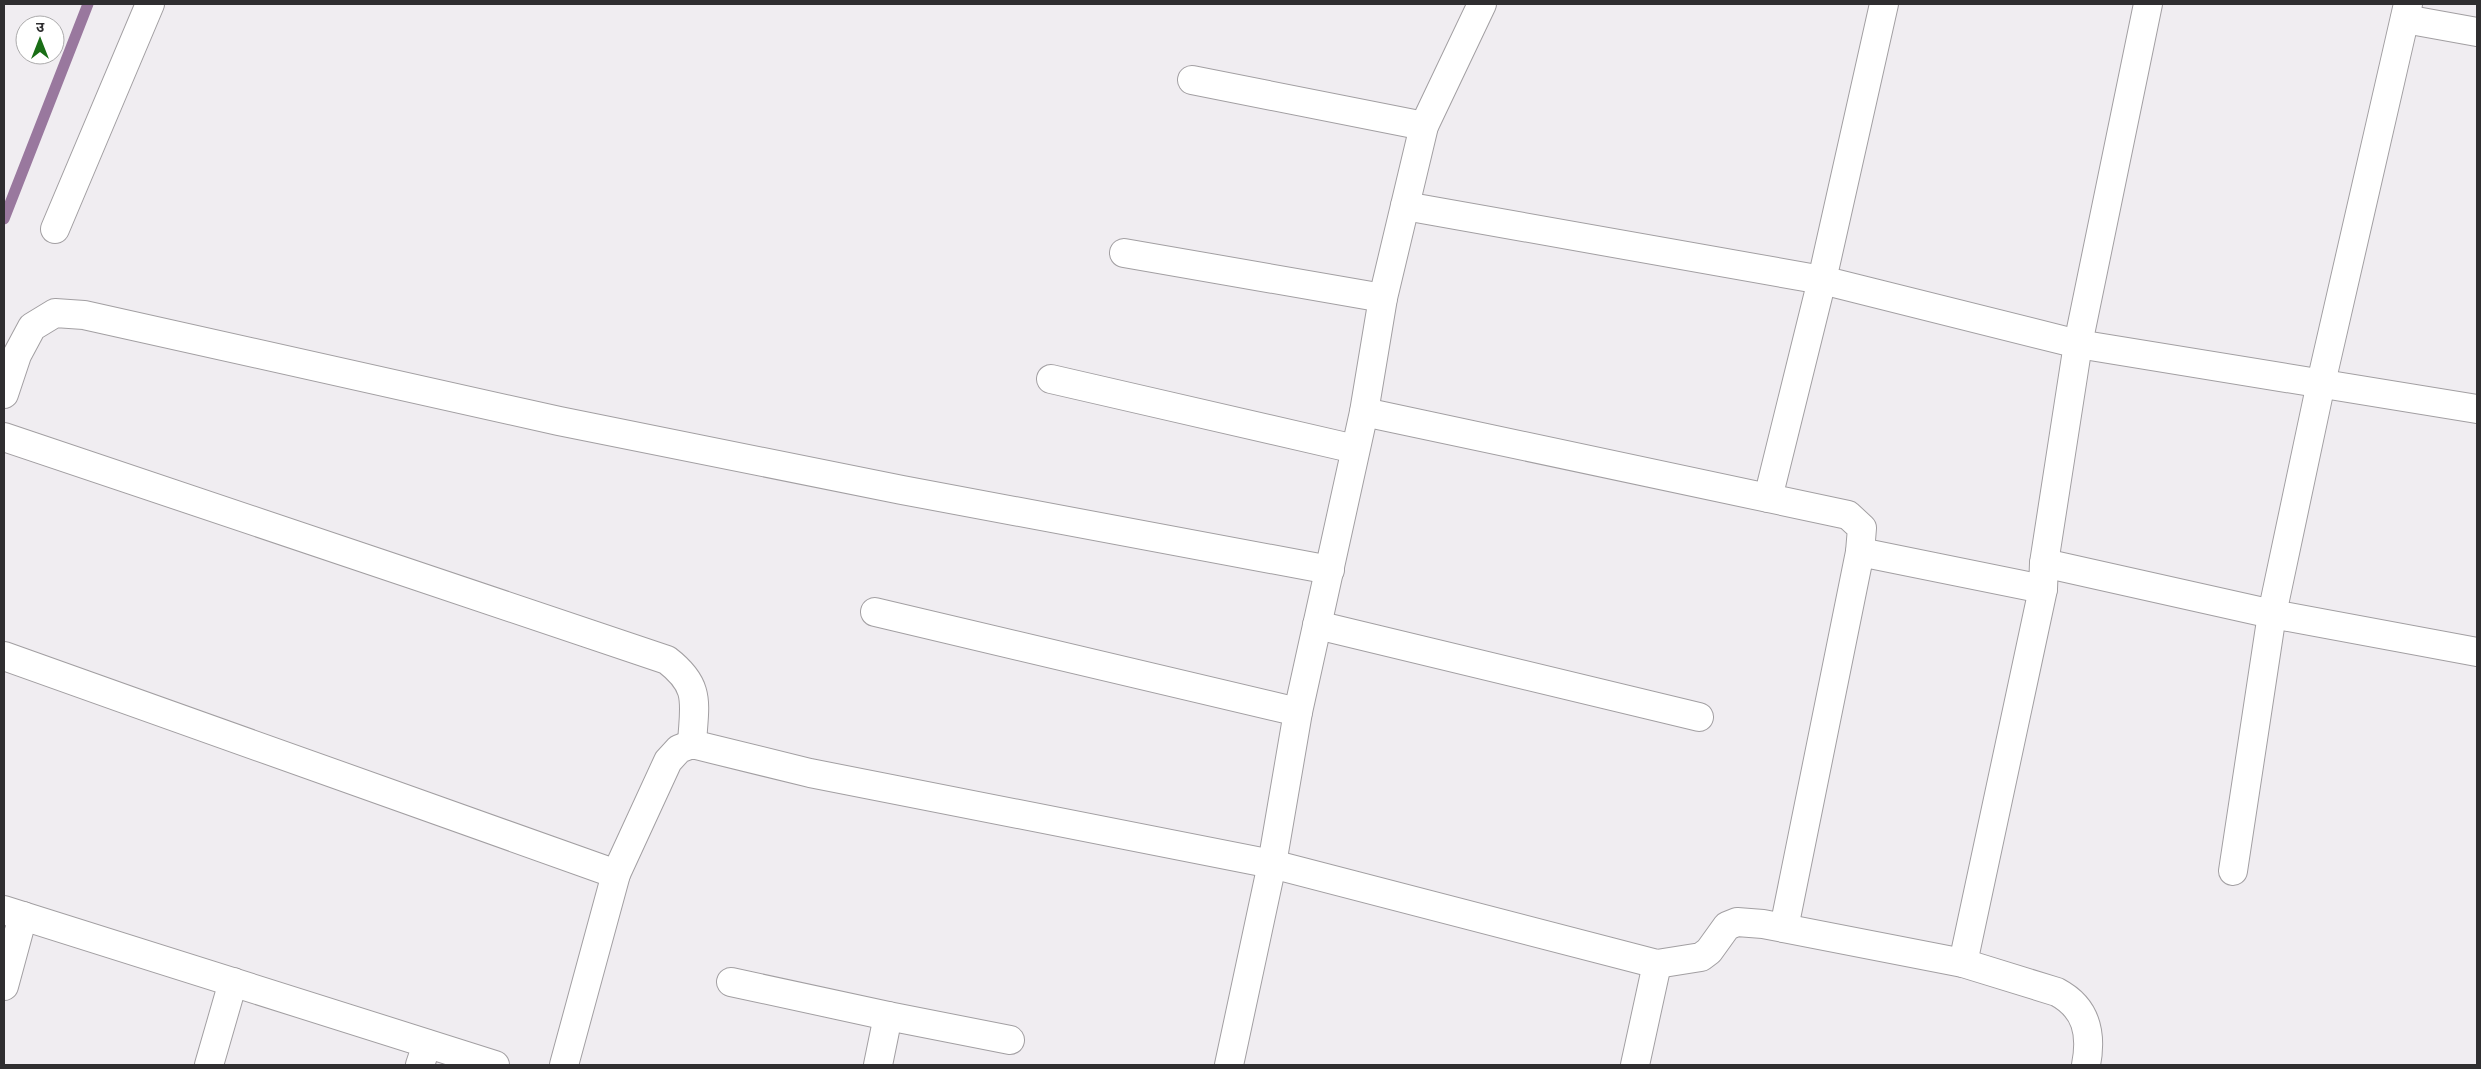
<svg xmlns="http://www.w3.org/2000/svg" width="2481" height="1069" font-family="'Libre Baskerville','Noto Sans Devanagari',serif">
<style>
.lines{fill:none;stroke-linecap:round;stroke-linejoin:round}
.stream{stroke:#99789e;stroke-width:11}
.minor-casing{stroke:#a29fa2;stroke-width:30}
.minor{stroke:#fff;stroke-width:28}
</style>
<rect width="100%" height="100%" fill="#f0edf1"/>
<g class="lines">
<polyline class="stream" points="4,219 88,4"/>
<g class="minor-casing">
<g id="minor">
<polyline points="1884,4 1822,280 2078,344 2477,409"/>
<polyline points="2408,4 2321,383 2272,614 2477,652"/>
<polyline points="2405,19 2477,32"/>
<polyline points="1192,80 1424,126"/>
<polyline points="1405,206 1822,280 1768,498"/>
<polyline points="55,229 150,4"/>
<polyline points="1124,253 1383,298"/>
<polyline points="1051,379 1355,449"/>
<polyline points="4,394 17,355 32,327 55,313 84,315 559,421 902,490 1330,570"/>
<polyline points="1364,412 1848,515 1862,528 1860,552 2043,589"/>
<path d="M 4,437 L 667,660 C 702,687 694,704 692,744"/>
<polyline points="2044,563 2272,614 2233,871"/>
<polyline points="875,612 1298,712"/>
<polyline points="1317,625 1699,717"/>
<polyline points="4,656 616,874"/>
<polyline points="4,910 495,1065"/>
<polyline points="1784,928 1860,552"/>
<polyline points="1963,963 2043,589 2044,563 2078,344 2148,4"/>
<polyline points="731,982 888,1016"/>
<polyline points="4,986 23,916"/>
<polyline points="209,1065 233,982"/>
<polyline points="420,1065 427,1044"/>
<path d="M 564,1065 L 616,874 L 668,761 L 679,749 L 692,744 L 810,773 L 1272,864 L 1657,964 L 1701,957 L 1709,951 L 1727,926 L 1737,922 L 1763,924 L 1963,963 L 2057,992 C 2087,1008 2092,1034 2086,1065"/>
<polyline points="878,1065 888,1016 1010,1040"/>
<polyline points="1229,1065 1272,864 1298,712 1364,412 1383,298 1424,126 1482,4"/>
<polyline points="1635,1065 1657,964"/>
</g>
</g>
<use href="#minor" class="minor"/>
</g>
<rect width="2481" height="1069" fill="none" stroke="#2f2e30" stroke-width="10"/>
<g transform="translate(40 40)"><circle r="24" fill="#ffffff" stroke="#acabac"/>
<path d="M0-4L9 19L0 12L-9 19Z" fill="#196e16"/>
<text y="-8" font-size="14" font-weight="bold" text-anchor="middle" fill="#2f2e30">उ</text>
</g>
</svg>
